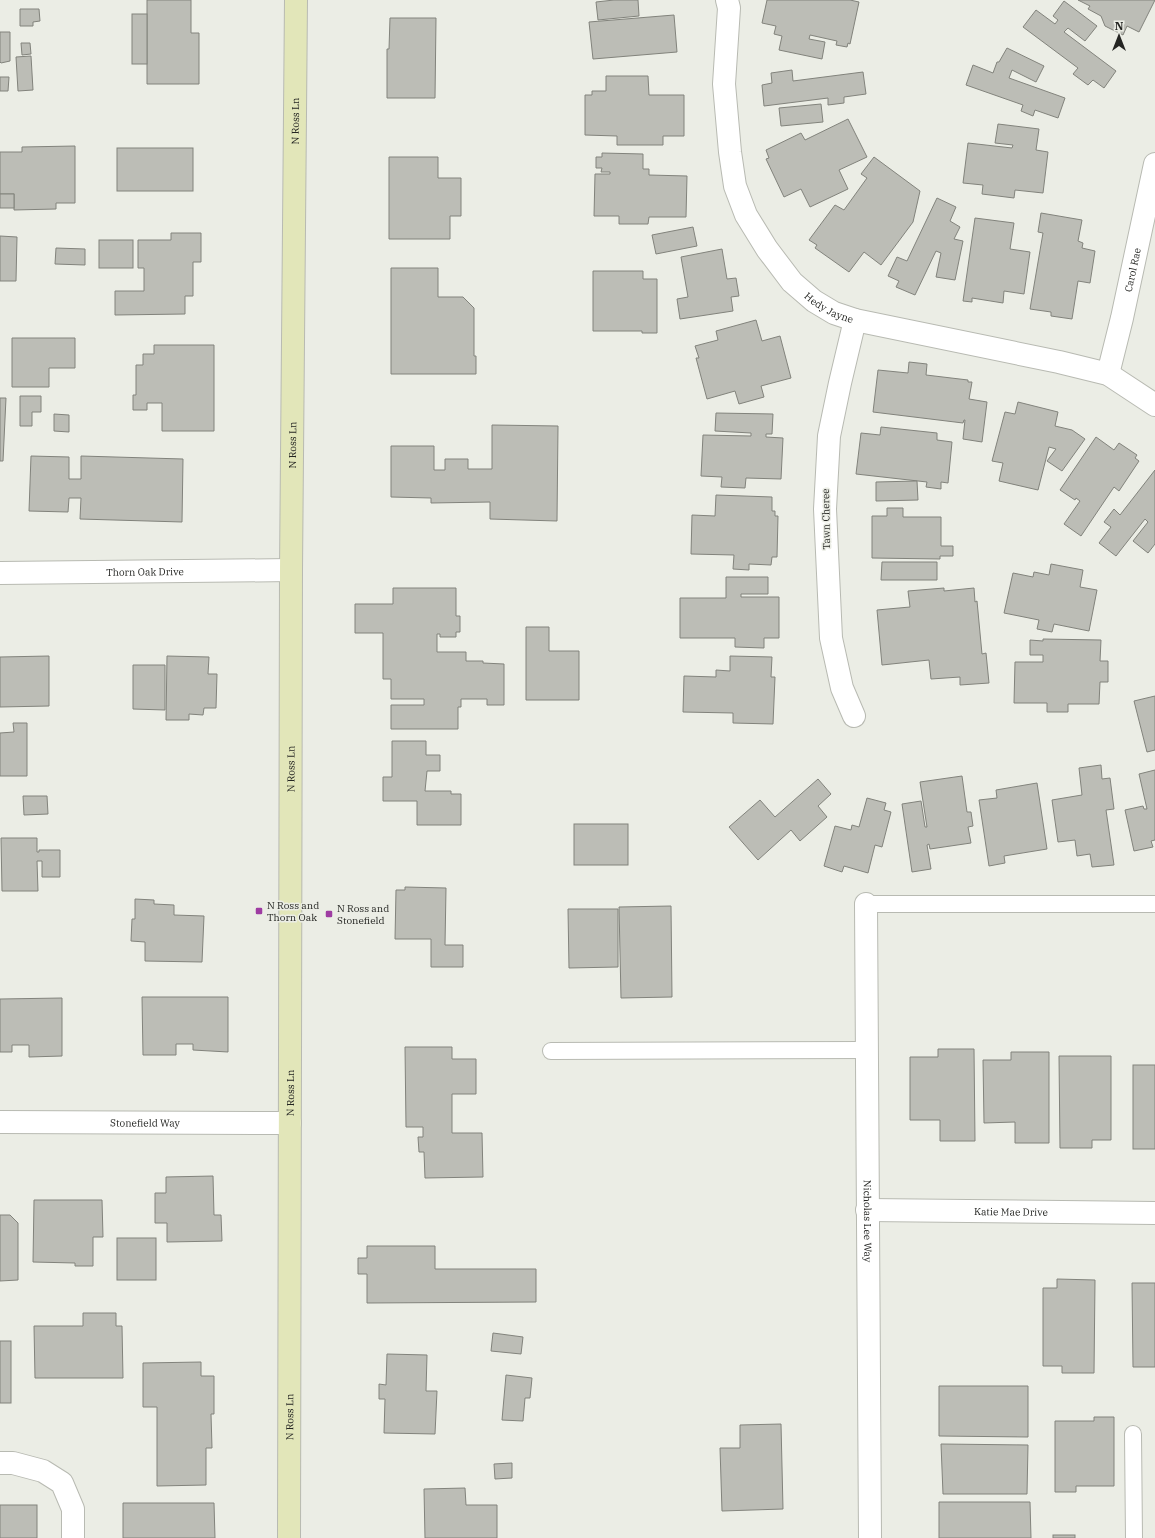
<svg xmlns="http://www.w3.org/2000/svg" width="1155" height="1538" font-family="'IBM Plex Serif',serif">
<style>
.building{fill:#bcbdb6;stroke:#82837c}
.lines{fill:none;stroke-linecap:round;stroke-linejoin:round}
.lane-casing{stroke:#b8bab2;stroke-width:18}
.street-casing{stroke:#b8bab2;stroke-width:24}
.secondary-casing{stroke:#b8bab2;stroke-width:24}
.lane{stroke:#fff;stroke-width:16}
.street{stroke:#fff;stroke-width:22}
.secondary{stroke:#e2e6b9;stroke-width:22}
.poi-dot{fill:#9e3ca2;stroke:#ebede5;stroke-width:1.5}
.labels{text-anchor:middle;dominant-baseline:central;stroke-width:3;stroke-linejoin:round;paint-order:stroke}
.street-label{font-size:10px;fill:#242522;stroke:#ebede5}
.poi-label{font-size:10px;fill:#242522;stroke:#ebede5;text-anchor:start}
</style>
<rect width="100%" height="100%" fill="#ebede5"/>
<g class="building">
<polygon points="147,0 191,0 191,33 199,33 199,84 147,84"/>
<polygon points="614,0 638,0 639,16 598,20 596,2"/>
<polygon points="767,0 850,0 859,2 850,44 848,43 847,47 836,45 837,41 810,35 809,39 825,42 822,59 779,50 782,36 774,34 776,26 762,23"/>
<polygon points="1078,0 1155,0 1139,32 1127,26 1123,35 1105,26 1101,16 1088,9 1090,6"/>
<polygon points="1064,1 1097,26 1085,41 1068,28 1064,32 1116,71 1104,88 1093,80 1088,85 1073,74 1078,68 1023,27 1036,10 1055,24 1058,20 1053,16"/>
<polygon points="20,9 39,9 40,21 33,22 33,26 20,26"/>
<rect x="132" y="14" width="15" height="50"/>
<polygon points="674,15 677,52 593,59 589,22"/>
<polygon points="390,18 436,18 435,98 387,98 387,49 389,49"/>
<polygon points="0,32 10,32 10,61 1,63 0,62"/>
<polygon points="21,43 30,43 31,54 22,55"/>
<polygon points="1007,48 1044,66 1036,82 1012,70 1009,78 1065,98 1058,118 1035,110 1033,116 1021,111 1023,105 966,85 973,65 993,73 997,62 999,62"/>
<polygon points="31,56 33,90 18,91 16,57"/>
<polygon points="792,70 793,81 863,72 866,94 844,97 844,103 828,105 828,98 764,106 762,85 772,83 771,73"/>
<polygon points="606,76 648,76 649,95 684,95 684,136 663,136 663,145 617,145 617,136 585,135 585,95 592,95 592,91 606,91"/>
<polygon points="0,77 9,77 8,91 0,91"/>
<polygon points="821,104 823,122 781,126 779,108"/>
<polygon points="848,119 867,157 839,170 848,189 810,207 801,189 784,197 766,159 769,158 766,150 801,133 805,140"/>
<polygon points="998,124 1039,129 1036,150 1048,152 1043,193 1015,190 1014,198 982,194 983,185 963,183 968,143 1012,148 1013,145 995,143"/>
<polygon points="75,146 75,203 56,203 56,209 14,210 14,194 0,194 0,152 22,152 22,147"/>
<rect x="117" y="148" width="76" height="43"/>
<polygon points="602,153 643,154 643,169 649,169 649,175 687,176 686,217 649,217 648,224 619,224 619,216 594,216 595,174 610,174 610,172 601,172 602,168 596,168 596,157 602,157"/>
<polygon points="389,157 438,157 438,178 461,178 461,216 450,216 450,239 389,239"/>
<polygon points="874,157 920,191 913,222 881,265 864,252 849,272 815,248 817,245 809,240 835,205 844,210 867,178 861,174"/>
<rect x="0" y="194" width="14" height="14"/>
<polygon points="937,198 956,207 950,221 960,227 954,239 963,241 955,280 936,277 941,253 936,251 915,295 896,287 899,281 888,276 897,257 907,261"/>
<polygon points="1041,213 1082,220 1078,241 1083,243 1082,248 1095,251 1090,283 1078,281 1072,319 1051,316 1051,312 1030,309 1043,233 1038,232"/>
<polygon points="975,218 1014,223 1010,249 1030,252 1024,294 1004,291 1003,303 972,298 972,302 963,301"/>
<polygon points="693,227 697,246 656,254 652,235"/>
<polygon points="171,233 201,233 201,262 193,262 193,296 185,296 185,314 115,315 115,291 144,291 144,268 138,268 138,240 171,240"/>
<polygon points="0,236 17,237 16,281 0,281"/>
<rect x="99" y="240" width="34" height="28"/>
<polygon points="56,248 85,249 85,265 55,264"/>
<polygon points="722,249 727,279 736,278 739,296 731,297 733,311 680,319 677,299 688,297 681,257"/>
<polygon points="391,268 438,268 438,297 463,297 474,308 474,356 476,356 476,374 391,374"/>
<polygon points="593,271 643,271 643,279 657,279 657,333 642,333 642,331 593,331"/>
<polygon points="756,320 762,341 780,336 791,378 761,386 764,397 739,404 735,391 707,399 696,358 699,358 695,346 718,340 716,331"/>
<polygon points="12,338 75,338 75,368 49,368 49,387 12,387"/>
<polygon points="154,345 214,345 214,431 162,431 162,403 147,403 147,410 133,410 133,395 136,395 136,365 143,365 143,354 154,354"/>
<polygon points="909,362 927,364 926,375 968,380 968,382 972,382 969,399 987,402 982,442 963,439 965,420 964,420 963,423 873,412 878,370 908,373"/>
<polygon points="20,396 41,396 41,412 32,412 32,426 20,426"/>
<polygon points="0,398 6,398 3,461 0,461"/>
<polygon points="1018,402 1058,412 1055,426 1072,430 1085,439 1062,471 1047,461 1056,449 1049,447 1038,490 999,481 1003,463 992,461 1005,412 1015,414"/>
<polygon points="716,413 773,414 772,434 766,434 766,437 783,438 781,479 746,478 745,488 721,487 722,477 701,476 703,435 751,436 751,433 715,431"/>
<polygon points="54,414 69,415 69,432 54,431"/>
<polygon points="492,425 558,426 557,521 490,519 490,502 431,503 431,498 391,497 391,446 434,446 434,470 445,470 445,459 468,459 468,469 492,469"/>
<polygon points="881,427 937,433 937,440 952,442 948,483 941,482 941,489 926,487 927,482 856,474 861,433 880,435"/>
<polygon points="1096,437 1114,450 1119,443 1137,455 1135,458 1139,461 1119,491 1114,487 1081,536 1064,524 1080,501 1076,498 1075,500 1060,490"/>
<polygon points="31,456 69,457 69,479 81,479 81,456 183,459 182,522 80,519 81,498 69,498 68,512 29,511"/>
<polygon points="1155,470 1155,544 1148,553 1133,541 1148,522 1145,519 1116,556 1099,543 1111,527 1104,522 1114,509 1120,515"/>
<polygon points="917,481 918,500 876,501 876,482"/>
<polygon points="716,495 772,497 772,511 775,511 775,516 778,516 777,557 772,557 771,565 749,564 749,570 733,569 734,555 691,554 692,515 715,516"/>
<polygon points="887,508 903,508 903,517 941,517 941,546 953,546 953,556 940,556 940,559 872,558 872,516 887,516"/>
<polygon points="882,562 937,562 937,580 881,580"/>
<polygon points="1051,564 1083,570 1080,587 1097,590 1089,631 1054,624 1052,632 1037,629 1039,620 1004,613 1013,573 1033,577 1034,572 1049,575"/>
<polygon points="726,577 768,577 768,594 741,594 741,597 779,597 779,638 764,638 764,648 735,647 735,638 680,638 680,598 726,598"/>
<polygon points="393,588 456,588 456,616 460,616 460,632 456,632 456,637 440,637 440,634 437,634 437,652 466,652 466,661 483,661 483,663 504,664 504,705 487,705 487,699 461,699 461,707 458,707 458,729 391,729 391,705 424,705 424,699 391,699 391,679 383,679 383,633 355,633 355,604 393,604"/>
<polygon points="944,588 944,591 974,588 975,602 977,601 982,654 986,653 989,683 960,685 960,677 931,679 929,660 882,665 877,610 910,607 908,591"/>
<polygon points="526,627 549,627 549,651 579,651 579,700 526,700"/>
<polygon points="1043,639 1101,640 1100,661 1108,661 1108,682 1100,682 1099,704 1068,704 1068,712 1047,712 1047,703 1014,703 1015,662 1043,662 1043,655 1030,655 1030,640 1043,641"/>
<polygon points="49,656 49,706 0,707 0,657"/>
<polygon points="167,656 209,657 208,674 217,674 216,708 204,708 203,715 189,714 189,720 166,720"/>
<polygon points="730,656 772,657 771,677 775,677 773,724 733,723 733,713 683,712 684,676 716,677 716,670 730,671"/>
<polygon points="133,665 165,665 165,710 133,709"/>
<polygon points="1155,696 1155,750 1147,752 1134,701"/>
<polygon points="13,723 27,723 27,776 0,776 0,733 14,732"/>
<polygon points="392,741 426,741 426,755 440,755 440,771 427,771 425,791 451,791 451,794 461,794 461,825 417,825 417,801 383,801 383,777 392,777"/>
<polygon points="1101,765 1102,779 1110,778 1114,809 1106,810 1114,865 1092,867 1090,854 1077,856 1075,840 1058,842 1052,800 1082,795 1079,768"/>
<polygon points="1155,770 1155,840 1151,841 1153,847 1134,851 1125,810 1143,806 1144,809 1147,809 1139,774"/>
<polygon points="962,776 967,812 971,812 973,826 968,827 971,843 930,849 929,844 927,845 931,869 912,872 902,804 921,801 925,827 927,827 920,782"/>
<polygon points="818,779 831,794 818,806 827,817 800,841 791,830 758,860 729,827 760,800 775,817"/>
<polygon points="1037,783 1047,849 1004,856 1005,863 989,866 979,800 997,798 996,790"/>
<polygon points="23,796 47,796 48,814 24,815"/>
<polygon points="867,798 886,803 884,810 891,812 882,847 875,845 868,873 844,866 842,872 824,866 835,826 851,830 852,825 859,827"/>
<rect x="574" y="824" width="54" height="41"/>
<polygon points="1,838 37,838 37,852 39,852 39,850 60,850 60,877 42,877 42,861 37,861 38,891 2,891"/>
<polygon points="405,887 446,888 445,945 463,945 463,967 431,967 431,939 395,939 396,890 405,890"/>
<polygon points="135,899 154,900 154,904 174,905 174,915 204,916 202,962 145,961 145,942 131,941 132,919 135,919"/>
<polygon points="671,906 672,997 621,998 619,907"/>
<polygon points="568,909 618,909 618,967 569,968"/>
<polygon points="142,997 228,997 228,1052 193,1050 193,1044 176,1044 176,1055 143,1055"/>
<polygon points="62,998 62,1056 29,1057 29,1045 12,1045 12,1052 0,1052 0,999"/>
<polygon points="405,1047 452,1047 452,1059 476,1059 476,1094 452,1094 452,1133 482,1133 483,1177 425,1178 424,1152 419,1152 418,1137 423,1137 423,1127 406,1127"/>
<polygon points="938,1049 974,1049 975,1141 940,1141 940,1120 910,1120 910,1057 938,1057"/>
<polygon points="1011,1052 1049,1052 1049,1143 1015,1143 1015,1122 984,1123 983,1060 1011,1060"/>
<polygon points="1059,1056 1111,1056 1111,1140 1092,1140 1092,1148 1060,1148"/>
<rect x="1133" y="1065" width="22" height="84"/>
<polygon points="213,1176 214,1215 221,1215 222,1241 167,1242 167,1223 155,1223 155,1193 166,1193 166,1177"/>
<polygon points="34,1200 102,1200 103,1237 93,1237 93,1266 75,1266 75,1263 33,1262"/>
<polygon points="0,1215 10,1215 18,1223 18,1280 0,1281"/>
<rect x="117" y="1238" width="39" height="42"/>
<polygon points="367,1246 435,1246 435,1269 536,1269 536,1302 367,1303 367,1274 358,1274 358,1258 367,1258"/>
<polygon points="1057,1279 1095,1280 1094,1373 1062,1373 1062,1366 1043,1366 1043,1288 1057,1288"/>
<polygon points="1132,1283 1155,1283 1155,1367 1133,1367"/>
<polygon points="83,1313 116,1313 116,1326 122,1326 123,1378 35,1378 34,1326 83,1326"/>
<polygon points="493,1333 523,1337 521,1354 491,1351"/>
<rect x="0" y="1341" width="11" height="62"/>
<polygon points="387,1354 427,1355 426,1391 437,1391 435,1434 384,1433 385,1399 379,1399 379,1384 386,1385"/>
<polygon points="201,1362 201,1376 214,1376 214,1414 211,1414 212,1448 206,1448 206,1485 157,1486 157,1407 143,1407 143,1363"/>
<polygon points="506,1375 532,1378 530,1398 525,1398 523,1421 502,1420"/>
<polygon points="939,1386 1028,1386 1028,1437 939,1436"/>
<polygon points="1094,1417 1114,1417 1114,1486 1076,1486 1076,1492 1055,1492 1055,1421 1094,1421"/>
<polygon points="781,1424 783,1509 722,1511 720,1448 740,1448 740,1425"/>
<polygon points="941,1444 1028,1445 1027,1494 943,1494"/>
<polygon points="512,1463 512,1478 495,1479 494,1464"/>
<polygon points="465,1488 466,1505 497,1505 497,1538 425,1538 424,1489"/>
<polygon points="939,1502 1030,1502 1031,1538 939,1538"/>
<polygon points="123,1503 214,1503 215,1538 123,1538"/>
<rect x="0" y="1505" width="37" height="33"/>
<rect x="1053" y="1535" width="22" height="3"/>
</g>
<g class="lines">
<g class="lane-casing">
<g id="lane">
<polyline points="866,904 1155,904"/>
<polyline points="551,1051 866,1050"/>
<polyline points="1133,1434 1134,1538"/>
</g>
</g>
<g class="street-casing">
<g id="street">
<path id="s1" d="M 727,0 L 729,8 L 724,84 L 730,152 L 735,186 L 746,215 L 767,249 L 792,282 L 814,301 L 834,313 L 855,320 L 1059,362 L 1108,374 L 1155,405"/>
<path id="s2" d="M 1108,374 L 1122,318 L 1155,164"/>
<path id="s3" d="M 0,573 L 291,570"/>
<polyline points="854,716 842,688 831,638 825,509 829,436 840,383 855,320"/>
<path id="s4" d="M 866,904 L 870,1538"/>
<path id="s5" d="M 0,1122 L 290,1123"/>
<path id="s6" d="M 867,1210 L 1155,1213"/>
<polyline points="0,1463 13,1463 43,1471 62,1483 73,1509 73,1538"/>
</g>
</g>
<g class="secondary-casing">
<g id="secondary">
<path id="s7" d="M 289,1538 L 291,570 L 296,0"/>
</g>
</g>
<use href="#lane" class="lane"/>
<use href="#street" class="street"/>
<use href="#secondary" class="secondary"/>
</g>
<g class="poi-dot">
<rect x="255" y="907" width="8" height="8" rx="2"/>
<rect x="325" y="910" width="8" height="8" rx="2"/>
</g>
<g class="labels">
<g class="street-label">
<text stroke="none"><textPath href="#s7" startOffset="1417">N Ross Ln</textPath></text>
<text stroke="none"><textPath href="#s2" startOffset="107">Carol Rae</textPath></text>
<text stroke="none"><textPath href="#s1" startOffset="345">Hedy Jayne</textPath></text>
<text stroke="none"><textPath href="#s7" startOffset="1093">N Ross Ln</textPath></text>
<text transform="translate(826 519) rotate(-91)">Tawn Cheree</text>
<text stroke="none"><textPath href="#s3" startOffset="145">Thorn Oak Drive</textPath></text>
<text stroke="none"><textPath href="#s7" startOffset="769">N Ross Ln</textPath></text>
<text stroke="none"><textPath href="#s7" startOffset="445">N Ross Ln</textPath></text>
<text stroke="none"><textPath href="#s5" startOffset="145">Stonefield Way</textPath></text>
<text stroke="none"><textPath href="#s6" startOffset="144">Katie Mae Drive</textPath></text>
<text stroke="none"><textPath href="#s4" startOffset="317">Nicholas Lee Way</textPath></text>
<text stroke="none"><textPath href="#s7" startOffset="121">N Ross Ln</textPath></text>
</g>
<g class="poi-label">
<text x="267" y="905">N Ross and<tspan x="267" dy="12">Thorn Oak</tspan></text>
<text x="337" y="908">N Ross and<tspan x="337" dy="12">Stonefield</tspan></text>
</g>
</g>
<g transform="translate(1119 36)" stroke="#ebede5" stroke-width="3" paint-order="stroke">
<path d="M0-3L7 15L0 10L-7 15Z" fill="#242522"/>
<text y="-6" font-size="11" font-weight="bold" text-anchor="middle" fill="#242522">N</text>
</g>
</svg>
